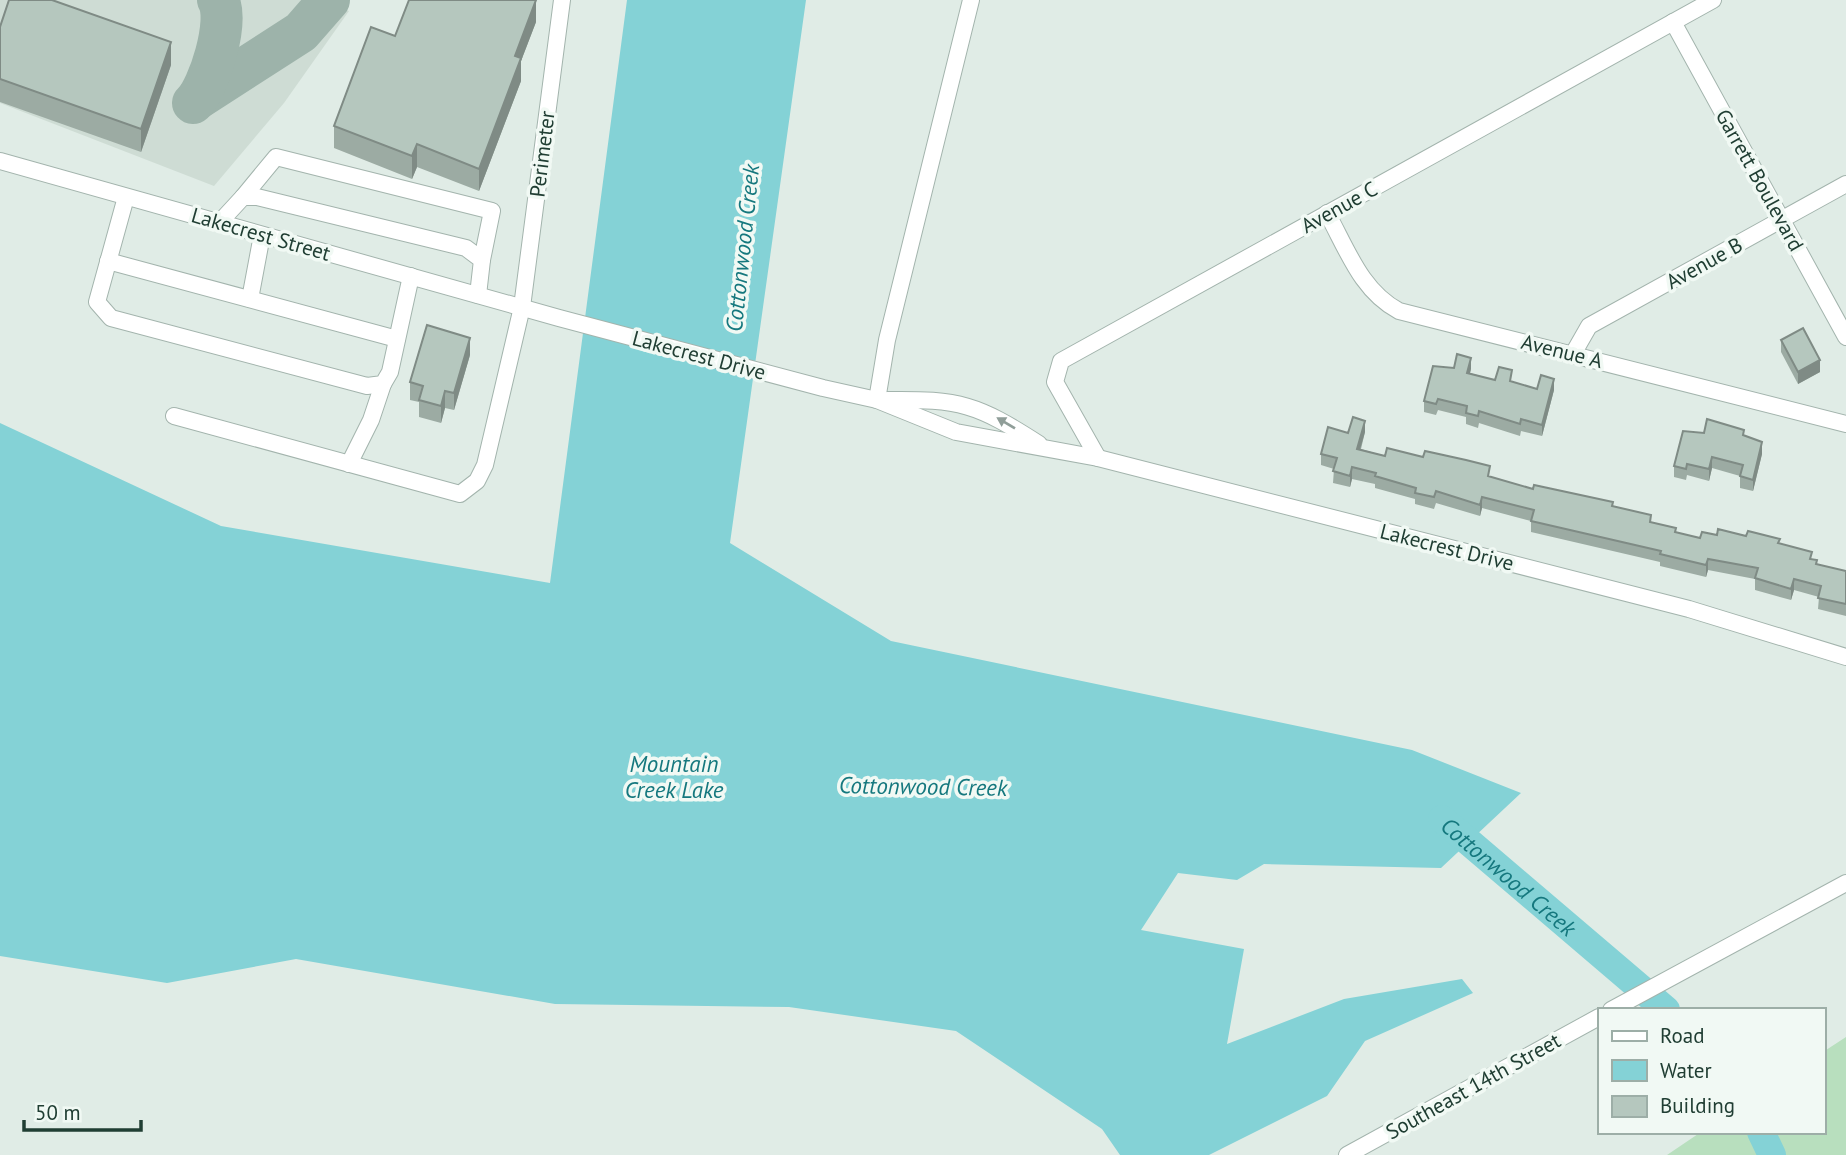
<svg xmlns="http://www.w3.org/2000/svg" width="1846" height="1155" font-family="'PT Sans',sans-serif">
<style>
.built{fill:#cedcd4}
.green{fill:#b8dfbe}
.water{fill:#84d2d6}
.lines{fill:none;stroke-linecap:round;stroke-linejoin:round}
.river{stroke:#84d2d6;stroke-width:28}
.taxiway{stroke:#9db3aa;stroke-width:42}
.minor-casing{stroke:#a3b4ad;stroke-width:18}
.minor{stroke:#fff;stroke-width:16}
.wall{fill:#9caba3}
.shaded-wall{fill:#7f8b85}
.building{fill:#b5c7be;stroke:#7f8b85;stroke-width:2}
.oneway{fill:#909e99}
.labels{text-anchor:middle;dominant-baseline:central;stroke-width:7;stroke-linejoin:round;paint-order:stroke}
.street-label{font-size:21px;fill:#203e33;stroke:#f1f9f4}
.water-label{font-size:23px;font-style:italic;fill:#15787e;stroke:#f1f9f4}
</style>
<rect width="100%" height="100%" fill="#e0ece6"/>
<polygon class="built" points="0,0 320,0 349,11 284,103 214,186 0,103"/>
<polygon class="green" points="1846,1037 1846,1155 1667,1155 1701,1132 1823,1132 1823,1052"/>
<polygon class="water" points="627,0 806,0 730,543 891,641 1412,750 1521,793 1441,868 1264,864 1237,880 1178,873 1141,930 1244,949 1227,1044 1344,999 1462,979 1473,993 1365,1041 1327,1096 1209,1155 1120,1155 1102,1129 956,1031 789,1007 555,1004 296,959 167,983 0,956 0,423 221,526 550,583"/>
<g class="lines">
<g class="river">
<path id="s1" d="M 1442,819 L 1666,1010"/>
<polyline points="1761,1132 1772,1155"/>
</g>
<g class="taxiway">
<polyline points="197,99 301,32 329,0"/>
<path d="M 193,103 C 209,88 230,20 218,0"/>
</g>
<g class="minor-casing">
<g id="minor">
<polyline points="1673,22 1846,337"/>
<polyline points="0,161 559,318 823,388 877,400 956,432 1098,458 1689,609 1846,657"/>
<polyline points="126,197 97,302 111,318 367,386 383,384 390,372 411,276"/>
<polyline points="243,197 276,157 492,211 482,260"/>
<path d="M 1327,213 C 1347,249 1361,291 1399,311 L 1846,424"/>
<polyline points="219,223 243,197 257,197 466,248 482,260 478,295"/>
<polyline points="108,261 397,339"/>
<polyline points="250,299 262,235"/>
<polyline points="1573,354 1589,326 1846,184"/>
<polyline points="877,400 887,340 971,0"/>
<path d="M 887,400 C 960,399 977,404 1039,444"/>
<polyline points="174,416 460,494 477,481 485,465 522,307 562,0"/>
<polyline points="1098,458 1055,382 1061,361 1713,0"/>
<polyline points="349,464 371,420 383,384"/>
<polyline points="1611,1010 1846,883"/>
<polyline points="1347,1155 1599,1017"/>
</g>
</g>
<use href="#minor" class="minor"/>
</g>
<g class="wall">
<polygon points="536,22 521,61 521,81 479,191 417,167 412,179 334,148 334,126 395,36"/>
<polygon points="0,27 171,65 141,152 0,102"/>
<polygon points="1781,340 1820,372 1798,384 1781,352"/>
<polygon points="470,355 454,410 445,408 441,423 419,417 419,402 410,400 410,382"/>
<polygon points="1471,369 1470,373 1495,380 1512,382 1537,389 1554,390 1542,436 1521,431 1520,436 1479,423 1478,428 1466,424 1466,417 1438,410 1436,415 1424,412 1424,401"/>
<polygon points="1365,432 1361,449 1385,456 1490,477 1533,489 1613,506 1676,533 1700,538 1717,535 1780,544 1812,559 1817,564 1846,571 1846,616 1818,609 1819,597 1794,590 1791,600 1755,590 1755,579 1708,570 1706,577 1660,566 1660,562 1531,532 1531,521 1482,508 1480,516 1436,503 1434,509 1415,504 1415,499 1375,488 1375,484 1352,479 1350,487 1333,483 1334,469 1321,465 1321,454 1348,433"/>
<polygon points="1744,435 1762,454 1753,491 1740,488 1740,476 1712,468 1709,481 1687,475 1686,480 1674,477 1674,466"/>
</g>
<g class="shaded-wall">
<polygon points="536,0 536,22 521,61 521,81 479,191 479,169 515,56"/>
<polygon points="171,42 171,65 141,152 141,129"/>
<polygon points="417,144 417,167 412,179 412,156"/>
<polygon points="470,338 470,355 454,410 454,393"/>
<polygon points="1471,358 1471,369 1467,384 1467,373"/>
<polygon points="1820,360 1820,372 1798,384 1798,372"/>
<polygon points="1554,379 1554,390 1542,436 1542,425"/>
<polygon points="445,391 445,408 441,423 441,406"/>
<polygon points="1365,421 1365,432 1357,460 1357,449"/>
<polygon points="1762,442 1762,454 1753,491 1753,480"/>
<polygon points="1712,457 1712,468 1709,481 1709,469"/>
<polygon points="1352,467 1352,479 1350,487 1350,476"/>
<polygon points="1482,497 1482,508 1480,516 1480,505"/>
<polygon points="1708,559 1708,570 1706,577 1706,565"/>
<polygon points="1794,579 1794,590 1791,600 1791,589"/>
</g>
<g class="building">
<polygon points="9,0 52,0 171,42 141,129 0,79 0,27"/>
<polygon points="409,0 536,0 515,56 521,58 479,169 417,144 412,156 334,126 371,27 395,36"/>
<polygon points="427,325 470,338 454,393 445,391 441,406 419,400 423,386 410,382"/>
<polygon points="1803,328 1820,360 1798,372 1781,340"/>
<polygon points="1457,354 1471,358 1467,373 1495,380 1499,367 1512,370 1510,381 1537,389 1541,375 1554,379 1542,425 1521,419 1520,424 1479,411 1478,416 1466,413 1467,406 1438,399 1436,404 1424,401 1433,366 1454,368"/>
<polygon points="1353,417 1365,421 1357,449 1385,456 1387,448 1423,457 1425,451 1466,460 1490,466 1488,476 1533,489 1534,485 1613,502 1612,506 1651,515 1650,522 1676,528 1675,532 1700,538 1702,532 1717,535 1718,529 1746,536 1748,531 1780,539 1778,543 1812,552 1810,559 1817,560 1816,564 1846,571 1846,604 1818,598 1821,586 1794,579 1791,589 1755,578 1758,568 1708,559 1706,565 1660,554 1661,551 1531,521 1534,510 1482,497 1480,505 1436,491 1434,497 1415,493 1416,488 1375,476 1376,473 1352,467 1350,476 1333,471 1337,458 1321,454 1328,427 1348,433"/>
<polygon points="1707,419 1744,430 1743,435 1762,442 1753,480 1740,476 1743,465 1712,457 1709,469 1687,464 1686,469 1674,466 1683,431 1704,433"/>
</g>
<defs><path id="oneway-solid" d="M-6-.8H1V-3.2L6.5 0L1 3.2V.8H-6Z" transform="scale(1.75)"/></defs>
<use class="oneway" href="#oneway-solid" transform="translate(1006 423) rotate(-149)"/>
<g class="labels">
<g class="street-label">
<text transform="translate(542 154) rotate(-83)">Perimeter</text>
<text transform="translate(1760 180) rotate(61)">Garrett Boulevard</text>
<text transform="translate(1339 207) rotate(-29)">Avenue C</text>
<text transform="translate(261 234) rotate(16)">Lakecrest Street</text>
<text transform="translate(1704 263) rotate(-29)">Avenue B</text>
<text transform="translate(1562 351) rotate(14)">Avenue A</text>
<text transform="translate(699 355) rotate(15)">Lakecrest Drive</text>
<text transform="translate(1447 547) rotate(14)">Lakecrest Drive</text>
<text transform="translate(1473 1086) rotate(-29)">Southeast 14th Street</text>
</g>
<g class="water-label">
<text transform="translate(742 248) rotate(-84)">Cottonwood Creek</text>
<text x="674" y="763">Mountain<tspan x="674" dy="26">Creek Lake</tspan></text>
<text transform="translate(923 786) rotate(1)">Cottonwood Creek</text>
<text stroke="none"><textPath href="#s1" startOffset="88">Cottonwood Creek</textPath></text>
</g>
</g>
<rect x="1598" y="1008" width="228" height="126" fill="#f1f9f4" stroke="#9daea7" stroke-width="2"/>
<rect x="1612" y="1031" width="35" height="10" fill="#ffffff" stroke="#9daea7" stroke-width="2"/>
<text x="1660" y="1043" font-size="21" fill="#203e33">Road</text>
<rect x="1612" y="1060" width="35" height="21" fill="#84d2d6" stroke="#9daea7" stroke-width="2"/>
<text x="1660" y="1078" font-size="21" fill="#203e33">Water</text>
<rect x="1612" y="1096" width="35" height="21" fill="#b5c7be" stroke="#9daea7" stroke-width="2"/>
<text x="1660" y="1113" font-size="21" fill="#203e33">Building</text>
<path d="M24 1120v10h117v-10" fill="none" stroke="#203e33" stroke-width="3.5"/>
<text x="35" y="1120" font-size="21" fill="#203e33" stroke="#f1f9f4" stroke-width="5" paint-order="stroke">50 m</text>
</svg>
